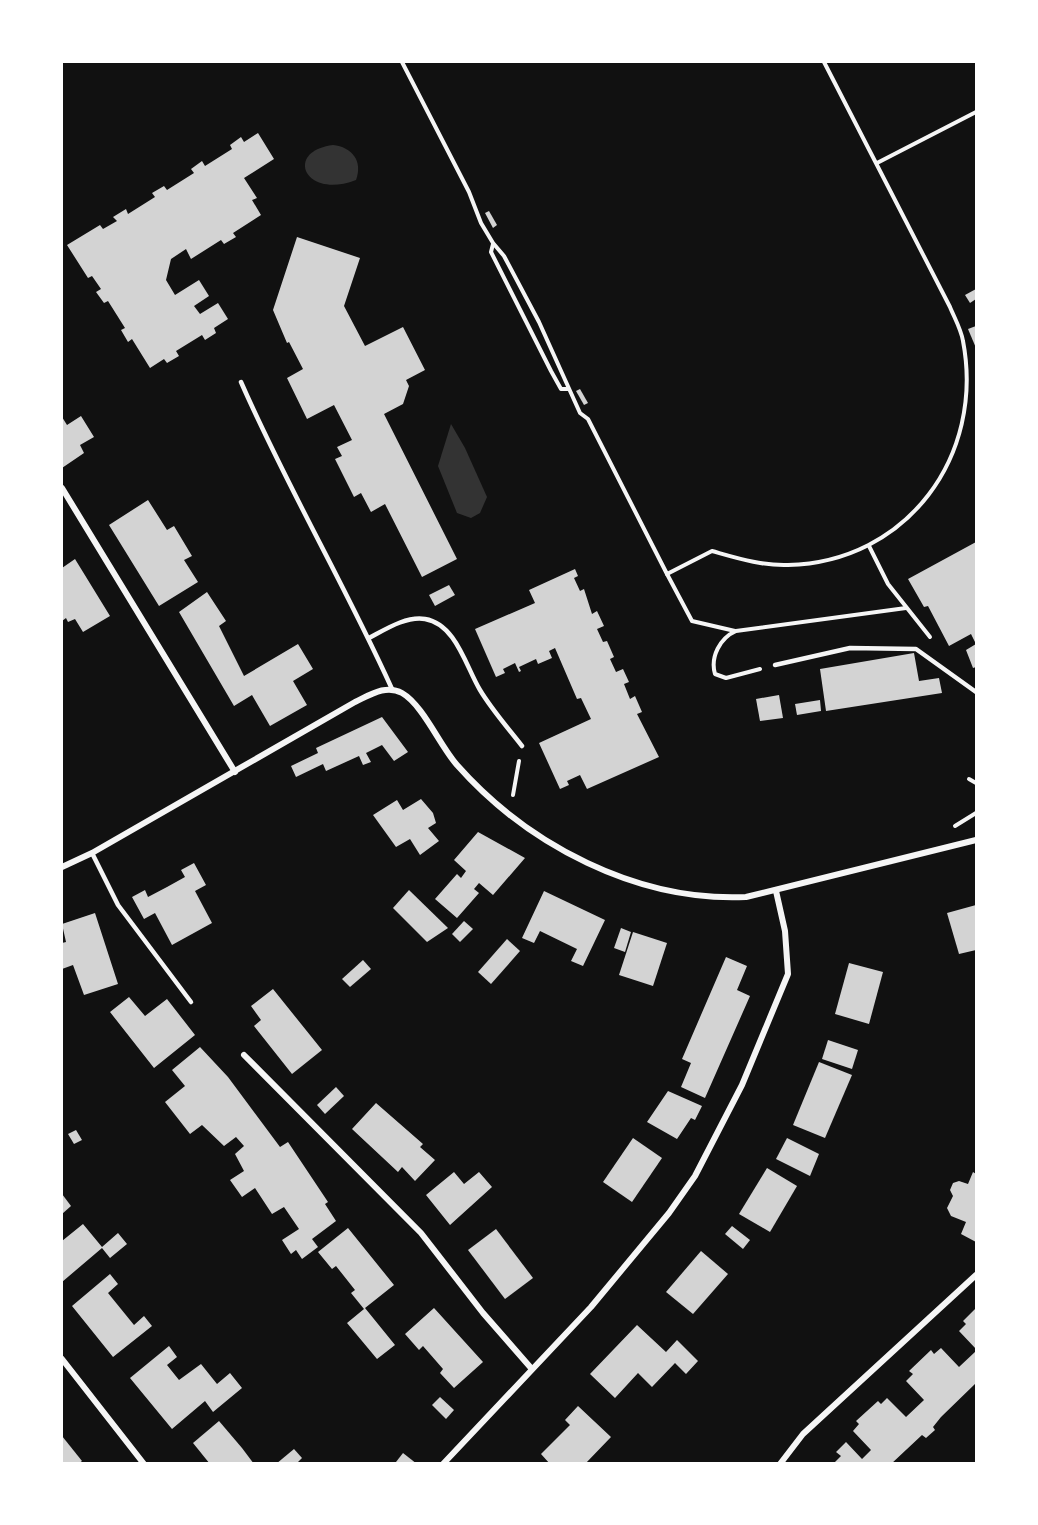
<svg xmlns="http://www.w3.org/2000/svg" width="1038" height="1525" font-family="Poppins,sans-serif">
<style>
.water{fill:#333}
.building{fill:#d3d3d3}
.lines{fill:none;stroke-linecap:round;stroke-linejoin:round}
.path{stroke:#f5f5f5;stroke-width:4}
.service{stroke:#f5f5f5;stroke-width:4.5}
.minor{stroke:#f5f5f5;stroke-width:6}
</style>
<rect width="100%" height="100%" fill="#111"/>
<g class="water">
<path d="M 333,145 C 352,147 363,161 356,180 C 304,200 284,151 333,145 Z"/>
<polygon points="451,424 465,448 487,497 480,513 471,518 457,513 438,466"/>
</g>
<g class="building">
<polygon points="258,133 274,159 244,178 257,198 252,200 261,215 233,233 236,237 224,244 221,240 191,259 186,249 171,259 166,280 175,295 199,280 209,296 194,306 200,314 218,303 228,319 214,328 216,333 205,340 202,335 176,351 179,356 167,363 164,359 150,368 132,339 128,342 121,330 125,328 108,301 104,303 96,292 101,289 92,276 88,278 67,245 100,225 103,229 117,221 113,217 126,209 128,214 155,197 152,193 164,186 167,190 194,173 191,169 202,161 205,166 232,149 230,145 241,137 244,142"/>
<polygon points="489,211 497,225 493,228 485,213"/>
<polygon points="297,237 360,258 344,306 365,346 403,327 425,370 406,380 409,386 403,404 384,414 457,559 422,577 385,504 371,512 361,493 354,497 335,459 342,456 337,447 352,440 334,405 307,419 287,378 303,369 289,342 287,343 273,310"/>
<polygon points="976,289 976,299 970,303 965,295"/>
<polygon points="976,326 976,348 968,329"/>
<polygon points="580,389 588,403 584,405 576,391"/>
<polygon points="81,416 94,437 80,445 84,453 62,468 62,417 67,425"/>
<polygon points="148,500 167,530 174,526 192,556 184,560 198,582 159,606 109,525"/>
<polygon points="976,542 976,667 973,668 966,650 976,644 971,634 949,646 928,606 924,607 908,579"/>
<polygon points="75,559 110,616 83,632 75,619 68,622 66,618 62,621 62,568"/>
<polygon points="575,569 578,576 574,578 580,591 584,589 592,614 597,611 604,626 597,629 603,642 607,641 614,657 610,659 616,672 623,669 629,682 624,684 630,699 635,696 642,712 637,714 659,757 587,789 580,775 567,781 569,785 560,789 539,743 591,719 581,698 577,699 555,648 549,651 552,658 538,664 536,659 519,667 521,671 519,672 515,663 503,669 505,673 496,677 475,629 535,603 529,590"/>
<polygon points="449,585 455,595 435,606 429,595"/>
<polygon points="207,592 226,621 219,626 244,676 298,644 313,669 293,681 307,705 270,726 252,695 234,706 179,612"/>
<polygon points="914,653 919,681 939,678 942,693 826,711 820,669"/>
<polygon points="779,695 783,718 760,721 756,699"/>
<polygon points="820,700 821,711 797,715 795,704"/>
<polygon points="382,717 408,752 394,761 382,745 366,753 371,762 363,765 359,756 326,771 323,764 296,777 291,766 318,753 316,748"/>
<polygon points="421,799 433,813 436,823 428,828 439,841 420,855 410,839 396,847 373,815 397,800 403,810"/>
<polygon points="478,832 525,858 493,895 479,883 474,889 479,893 457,918 435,899 457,874 461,878 466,871 454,860"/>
<polygon points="194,863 206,885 195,891 212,923 172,945 155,913 144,919 132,897 145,890 148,897 167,887 185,877 181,870"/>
<polygon points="409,890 448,928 427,942 393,908"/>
<polygon points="544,891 605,920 583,966 571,961 577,949 540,931 534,943 522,938"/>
<polygon points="976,905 976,950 959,954 947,913"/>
<polygon points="95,913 118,984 84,995 73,965 62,969 62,943 66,942 62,924"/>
<polygon points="464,921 473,929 460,942 452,934"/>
<polygon points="621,928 631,932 625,952 614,948"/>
<polygon points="633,932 667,943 653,986 619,975"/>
<polygon points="507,939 520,951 491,984 478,972"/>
<polygon points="726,957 747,966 737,990 750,996 705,1098 681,1087 691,1063 682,1059"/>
<polygon points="363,960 371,969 350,987 342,979"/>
<polygon points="849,963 883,972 869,1024 835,1014"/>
<polygon points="273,989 322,1050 292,1074 254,1026 261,1020 251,1006"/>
<polygon points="129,997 145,1016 167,999 195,1035 154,1068 110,1012"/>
<polygon points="828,1040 858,1050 852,1069 822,1059"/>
<polygon points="200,1047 228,1077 280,1147 288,1142 328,1202 325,1204 336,1221 312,1239 318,1247 302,1259 296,1250 291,1254 282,1240 299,1229 284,1207 272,1214 255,1188 242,1197 230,1180 244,1171 235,1154 244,1146 236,1137 224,1146 202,1125 190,1134 165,1102 185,1086 172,1070"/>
<polygon points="819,1062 852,1075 825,1138 793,1125"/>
<polygon points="336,1087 344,1096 325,1114 317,1105"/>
<polygon points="668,1091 702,1106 695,1120 691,1118 677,1139 647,1122"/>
<polygon points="376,1103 423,1144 420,1147 435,1160 415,1181 402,1167 398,1172 352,1129"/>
<polygon points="76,1130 82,1140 74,1144 68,1134"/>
<polygon points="633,1138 662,1158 632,1202 603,1182"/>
<polygon points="787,1138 819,1154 810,1176 776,1159"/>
<polygon points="767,1168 797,1186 770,1232 739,1214"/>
<polygon points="454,1172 464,1184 479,1172 492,1187 450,1225 426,1195"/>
<polygon points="973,1172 976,1174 976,1242 961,1234 966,1222 951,1216 947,1208 953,1196 950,1190 953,1183 959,1181 968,1184"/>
<polygon points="62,1194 71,1206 62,1214"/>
<polygon points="83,1224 102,1247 118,1233 127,1244 110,1258 102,1248 62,1282 62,1241"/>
<polygon points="732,1226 750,1240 743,1249 725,1234"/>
<polygon points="348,1228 394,1285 365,1308 395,1345 377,1359 347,1323 364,1309 351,1293 355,1290 336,1266 332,1269 318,1252"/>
<polygon points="496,1229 533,1278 505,1299 468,1250"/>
<polygon points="701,1251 728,1274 693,1314 666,1292"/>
<polygon points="110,1274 118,1284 108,1293 134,1325 144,1316 152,1326 113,1357 72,1306"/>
<polygon points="434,1308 483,1362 454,1388 440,1373 443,1369 423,1346 419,1350 405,1334"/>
<polygon points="976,1308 976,1349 959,1331 966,1324 963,1321"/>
<polygon points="637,1325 666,1352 677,1340 698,1361 686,1374 675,1363 652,1387 638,1373 615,1398 590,1374"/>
<polygon points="169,1346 177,1357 167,1365 179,1380 201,1364 217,1384 230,1373 242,1388 213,1412 205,1401 172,1429 130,1378"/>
<polygon points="941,1348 959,1367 976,1351 976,1383 941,1417 933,1427 935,1430 926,1438 922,1435 891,1464 833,1464 841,1456 836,1452 846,1442 862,1459 871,1450 853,1431 859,1424 856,1421 878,1401 881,1404 887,1398 906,1417 924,1400 906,1381 913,1374 909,1371 931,1350 934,1354"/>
<polygon points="440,1397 454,1410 446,1419 432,1405"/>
<polygon points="578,1406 611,1437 585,1464 550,1464 541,1454 570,1425 565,1420"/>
<polygon points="219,1421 242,1448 254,1464 210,1464 193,1443"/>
<polygon points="62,1436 82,1461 78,1464 62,1464"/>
<polygon points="294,1449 302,1458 296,1464 276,1464"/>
<polygon points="403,1453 417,1464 398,1464 396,1462"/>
</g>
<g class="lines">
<g class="path">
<path d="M 402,62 L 469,192 L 481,223 L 493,243 L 504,256 L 539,322 L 580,413 L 588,419 L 667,574 L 712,551 C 737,558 762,566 788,565 C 907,562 985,456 963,341 C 961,329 954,317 950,307 L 824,62"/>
<polyline points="877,163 976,112"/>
<polyline points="493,244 491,252 551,371 561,389 568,389"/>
<polyline points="869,546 888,584 930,637"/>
<polyline points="667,574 692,621 735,631"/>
<path d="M 760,669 L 726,678 L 715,674 C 710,657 720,638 736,631 L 906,608"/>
<polyline points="969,779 976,783"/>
<polyline points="513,795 519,761"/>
<polyline points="955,826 976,813"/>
</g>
<g class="service">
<path d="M 241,382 C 287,487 345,585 392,689"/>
<path d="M 369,638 C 386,629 406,616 425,619 C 456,624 466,667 480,690 C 492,710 508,728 522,746"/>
<polyline points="775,665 850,648 916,649 976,692"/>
<polyline points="92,853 118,905 191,1002"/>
</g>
<g class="minor">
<polyline points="62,488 235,772"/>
<path d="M 62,867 L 92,853 L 355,702 C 370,695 386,684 402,693 C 423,705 440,746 457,765 C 528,845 637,902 746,897 L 976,840"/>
<polyline points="244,1055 421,1233 483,1313 531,1368"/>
<polyline points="62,1359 144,1464"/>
<polyline points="443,1464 591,1307 669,1213 695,1176 742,1085 788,974 785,931 776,891"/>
<polyline points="780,1464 803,1434 976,1275"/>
</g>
</g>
<rect width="1038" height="1525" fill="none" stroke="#ffffff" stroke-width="126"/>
</svg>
